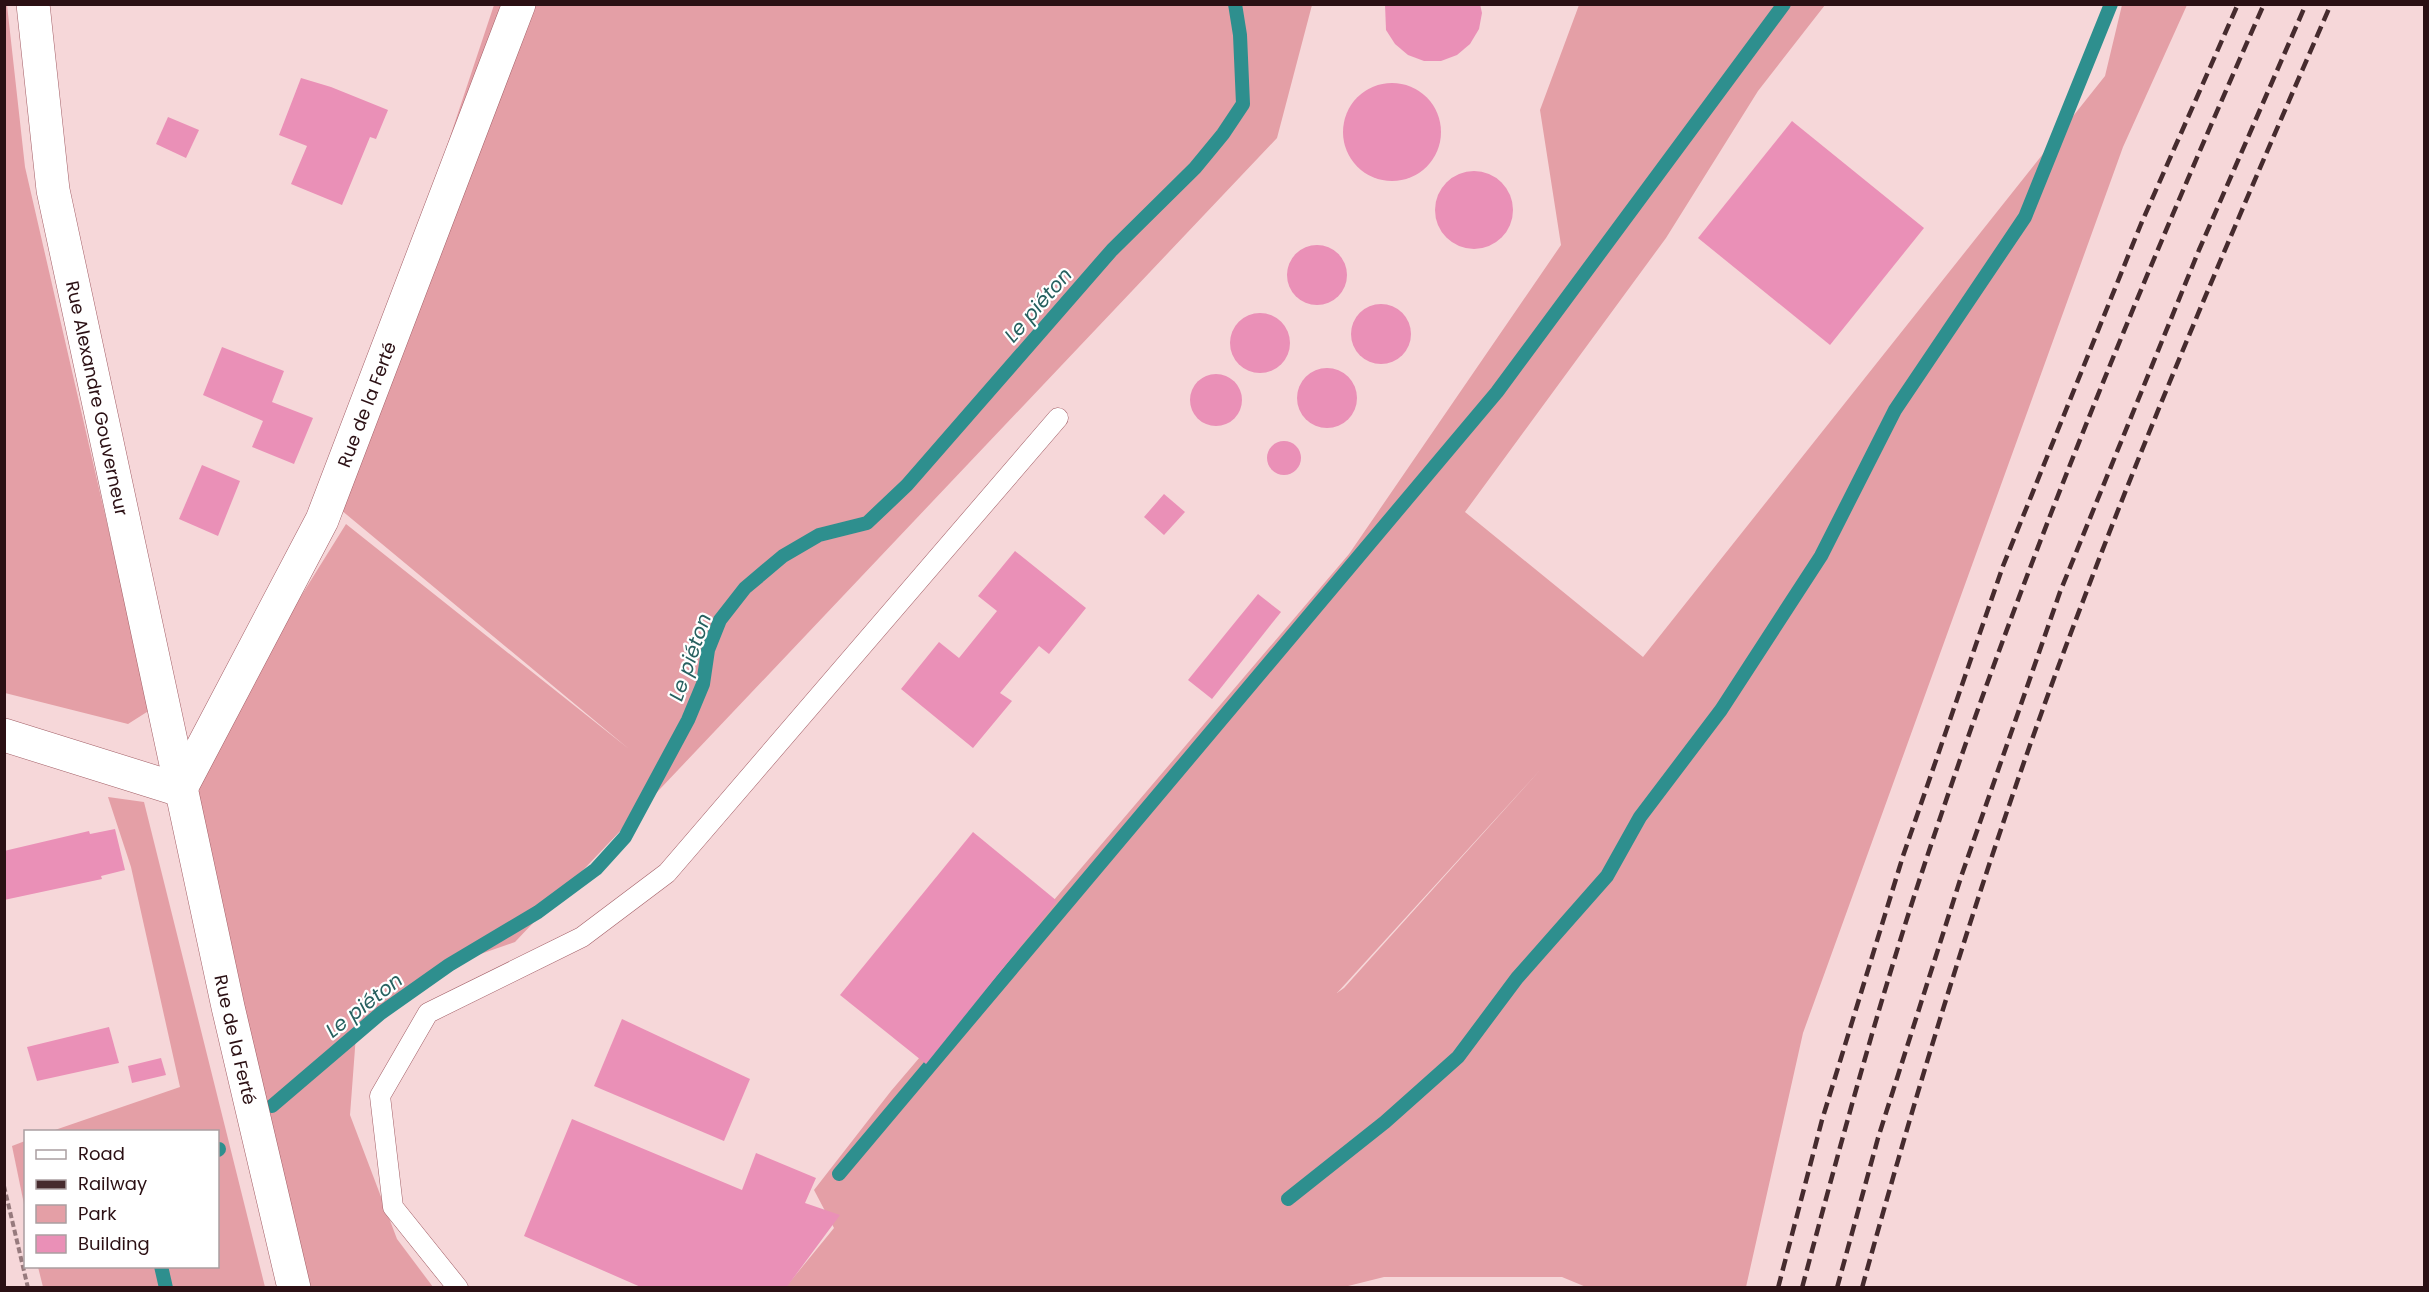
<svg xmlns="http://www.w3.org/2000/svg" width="2429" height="1292" font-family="Poppins,sans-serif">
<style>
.green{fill:#e49fa6;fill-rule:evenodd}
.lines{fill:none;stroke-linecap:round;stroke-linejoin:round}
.stream{stroke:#2e8f8e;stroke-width:14}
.building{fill:#ea90b7}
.service-casing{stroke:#a25e66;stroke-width:21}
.minor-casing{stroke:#a25e66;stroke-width:34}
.path{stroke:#977a7d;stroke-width:4;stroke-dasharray:6 3;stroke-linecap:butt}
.service{stroke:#fff;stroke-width:20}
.minor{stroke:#fff;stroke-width:33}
.rail{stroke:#462b2e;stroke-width:4.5;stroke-dasharray:12 6;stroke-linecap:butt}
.labels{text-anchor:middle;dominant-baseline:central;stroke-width:4.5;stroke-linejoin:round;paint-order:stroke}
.street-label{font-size:18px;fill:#2b1014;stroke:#fff}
.water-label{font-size:20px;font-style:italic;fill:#27605f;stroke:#fff}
</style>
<rect width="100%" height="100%" fill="#f6d7d9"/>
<g class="green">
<polygon points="4,5 7,5 25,167 150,710 128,724 5,693"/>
<polygon points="494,5 1312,5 1277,138 515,942 449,965 356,1035 350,1115 397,1239 433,1287 295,1287 180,790 346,524 629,749 329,500"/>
<path d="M 1579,5 L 1825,5 L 1758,91 L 1666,238 L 1465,512 L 1643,657 L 2105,76 L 2122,5 L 2187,5 L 2123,147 L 1803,1033 L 1746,1287 L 1586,1287 L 1562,1277 L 1384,1277 L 1340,1288 L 785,1288 L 834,1228 L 814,1190 L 891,1091 L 1349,554 L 1561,245 L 1540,110 ZM 1541,769 L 1344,988 L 1337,993 Z"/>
<polygon points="108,797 144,802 265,1287 43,1287 38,1267 218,1266 218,1132 52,1131 180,1087 131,867"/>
<polygon points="25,1141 26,1141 25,1209 12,1146"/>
</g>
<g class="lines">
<g class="stream">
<polyline points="272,1106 381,1013 449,965 538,912 596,869 625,837 688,720 703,684 708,650 720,620 745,588 783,556 819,535 867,523 907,485 1112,250 1195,168 1223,134 1243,104 1240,35 1235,4"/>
<polyline points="218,1150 219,1149"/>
<polyline points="839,1174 1497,392 1784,4"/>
<polyline points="1288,1199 1385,1122 1458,1057 1517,978 1607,876 1640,817 1721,710 1821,556 1895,410 2025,217 2111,4"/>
<polyline points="161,1266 166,1288"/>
</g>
</g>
<g class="building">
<polygon points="1385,4 1480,4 1482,13 1479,29 1470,44 1457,55 1441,61 1424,61 1408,55 1395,44 1386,30"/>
<polygon points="301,78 331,87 388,110 376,139 370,137 342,205 291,184 307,146 279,135"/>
<circle cx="1392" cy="132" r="49"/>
<polygon points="168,117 199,130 186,158 156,144"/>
<polygon points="1792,121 1924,228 1830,345 1698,238"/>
<circle cx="1474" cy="210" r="39"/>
<circle cx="1317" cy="275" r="30"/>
<circle cx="1381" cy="334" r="30"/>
<circle cx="1260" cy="343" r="30"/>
<polygon points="222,347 284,371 272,402 313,418 294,464 252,447 263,421 203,395"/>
<circle cx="1327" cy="398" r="30"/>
<circle cx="1216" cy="400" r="26"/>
<circle cx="1284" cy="458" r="17"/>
<polygon points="202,465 240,481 218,536 179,519"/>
<polygon points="1164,494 1185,512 1164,535 1144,517"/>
<polygon points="1015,551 1086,608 1049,654 1039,646 1000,693 1012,701 973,748 901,689 939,642 959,658 997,611 978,596"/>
<polygon points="1258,594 1281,612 1212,699 1188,680"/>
<polygon points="115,829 125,870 101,876 102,879 4,900 4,851 89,831 90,834"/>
<polygon points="973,832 1057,901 926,1064 840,995"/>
<polygon points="622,1019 750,1079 724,1141 594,1086"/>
<polygon points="109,1027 119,1063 37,1081 27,1047"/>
<polygon points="161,1058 166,1075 132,1083 128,1066"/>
<polygon points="572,1119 742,1190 756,1153 816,1178 805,1203 840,1215 786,1288 643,1288 524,1236"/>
</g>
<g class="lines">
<g class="service-casing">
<polyline id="service" points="458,1288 393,1207 380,1096 428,1013 582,937 667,873 1058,418"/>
</g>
<g class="minor-casing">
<g id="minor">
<path id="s1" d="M 33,4 L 53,190 L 228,1007 L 294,1288"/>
<polyline points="4,735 180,790"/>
<path id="s2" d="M 180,790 L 322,520 L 519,4"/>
</g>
</g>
<polyline class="path" points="4,1186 28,1288"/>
<use href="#service" class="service"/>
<use href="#minor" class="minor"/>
<g class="rail">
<polyline points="1778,1288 1822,1120 1903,856 2003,566 2141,224 2238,4"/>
<path d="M 1802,1288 C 1840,1146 1878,1005 1924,866 C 2021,572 2139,287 2264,4"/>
<polyline points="1837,1288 1878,1138 1962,874 2060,592 2199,250 2306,4"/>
<path d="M 1862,1288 C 1926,1056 1997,825 2083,601 C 2159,400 2245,202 2331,4"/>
</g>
</g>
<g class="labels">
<g class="street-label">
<text stroke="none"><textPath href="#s1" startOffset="400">Rue Alexandre Gouverneur</textPath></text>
<text stroke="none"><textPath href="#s2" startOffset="429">Rue de la Ferté</textPath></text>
<text stroke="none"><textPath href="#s1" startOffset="1056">Rue de la Ferté</textPath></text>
</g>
<g class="water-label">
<text transform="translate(1038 305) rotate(-49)">Le piéton</text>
<text transform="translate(690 657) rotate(-71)">Le piéton</text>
<text transform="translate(364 1005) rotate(-38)">Le piéton</text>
</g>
</g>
<rect width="2429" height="1292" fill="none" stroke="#2b1014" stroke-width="12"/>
<rect x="24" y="1130" width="195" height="138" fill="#ffffff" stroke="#aa9fa1" stroke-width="1.5"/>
<rect x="36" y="1150" width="30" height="9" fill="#ffffff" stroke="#aa9fa1" stroke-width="1.5"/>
<text x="78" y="1160" font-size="18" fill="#2b1014">Road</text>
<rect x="36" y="1180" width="30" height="9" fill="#462b2e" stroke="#aa9fa1" stroke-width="1.5"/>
<text x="78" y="1190" font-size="18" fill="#2b1014">Railway</text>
<rect x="36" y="1205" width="30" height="18" fill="#e49fa6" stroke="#aa9fa1" stroke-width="1.5"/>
<text x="78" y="1220" font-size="18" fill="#2b1014">Park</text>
<rect x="36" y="1235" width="30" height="18" fill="#ea90b7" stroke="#aa9fa1" stroke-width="1.5"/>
<text x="78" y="1250" font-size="18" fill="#2b1014">Building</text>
</svg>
